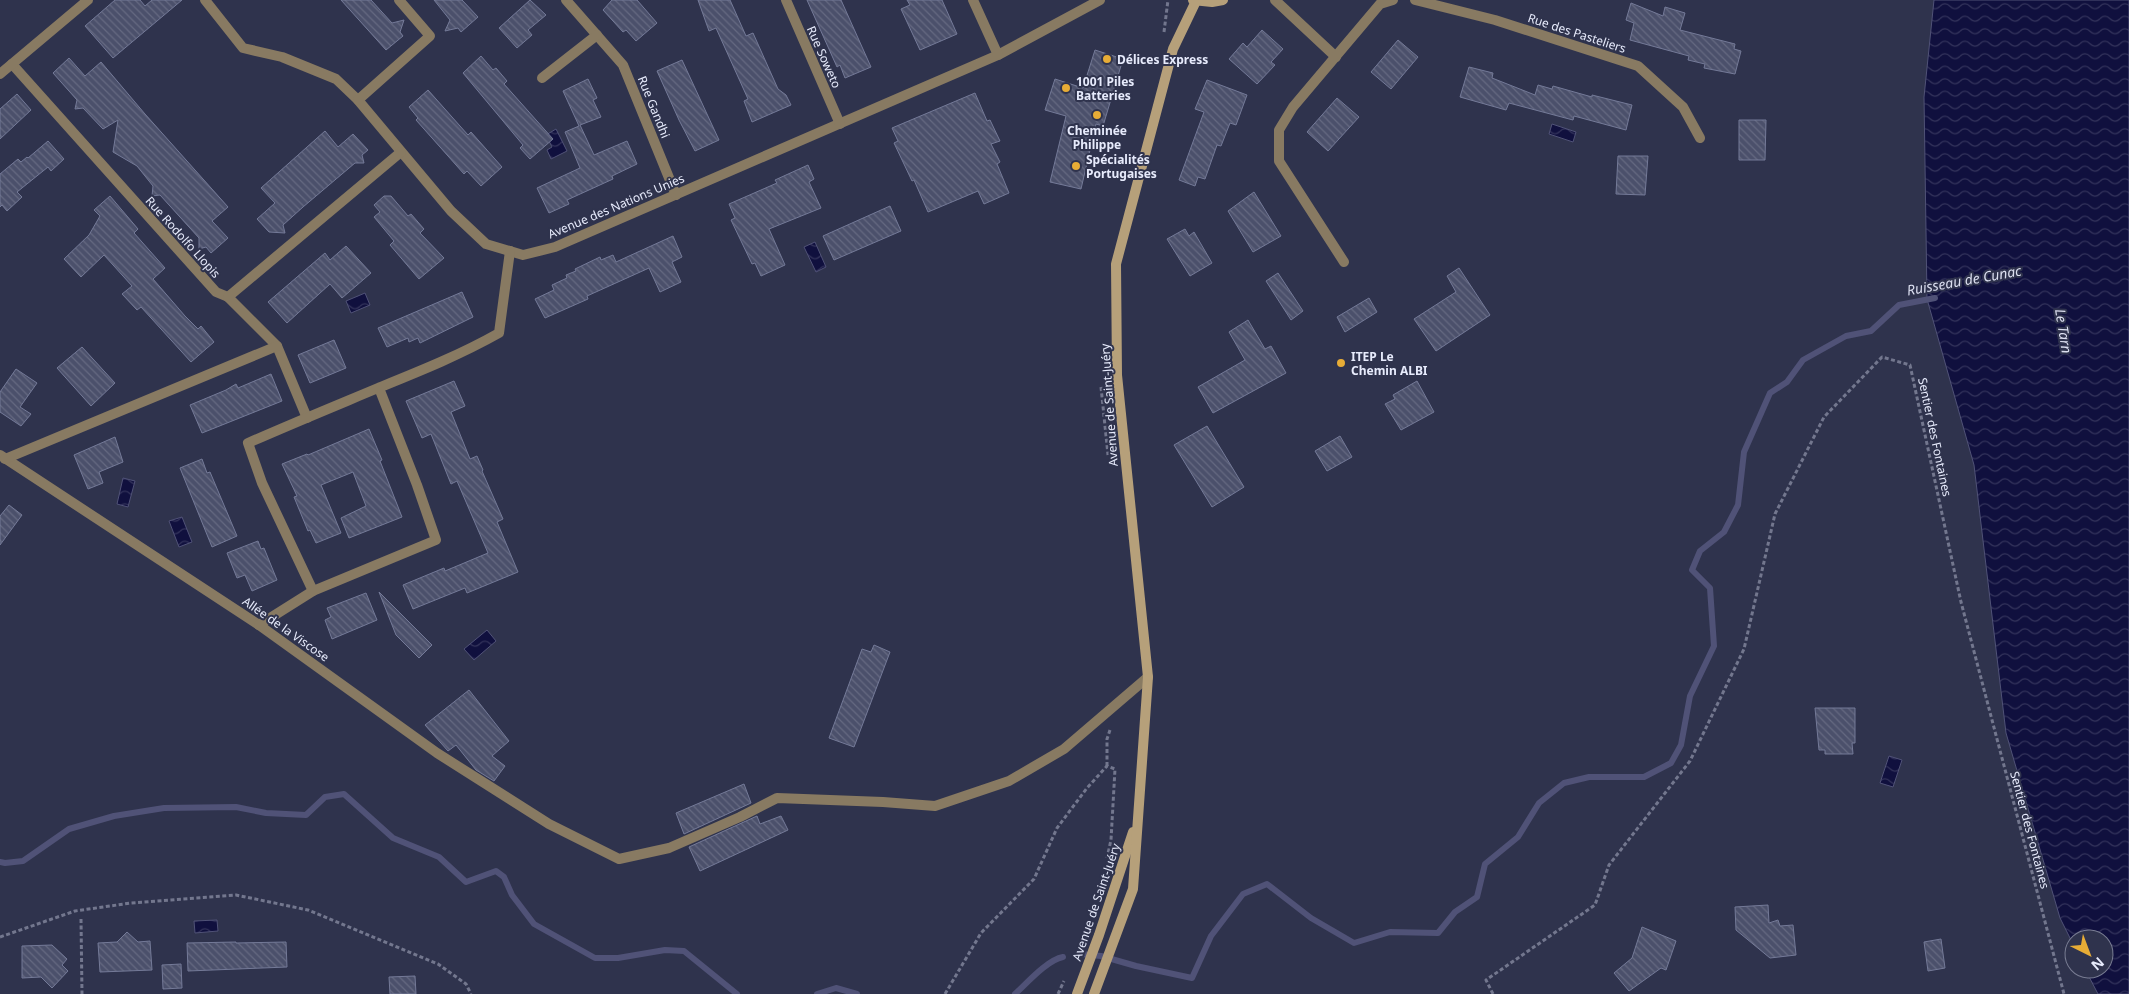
<svg xmlns="http://www.w3.org/2000/svg" width="2129" height="994" font-family="'Noto Sans',sans-serif">
<style>
.water{fill:url(#water-waves);stroke:#505277}
.lines{fill:none;stroke-linecap:round;stroke-linejoin:round}
.stream{stroke:#505277;stroke-width:6}
.building{fill:url(#building-back-hatch);stroke:#747a98}
.path{stroke:#73778e;stroke-width:3;stroke-dasharray:4 2.5;stroke-linecap:butt}
.service{stroke:#887a62;stroke-width:10}
.minor{stroke:#887a62;stroke-width:10}
.secondary{stroke:#b6a07a;stroke-width:10}
.poi-dot{fill:#e7ac36;stroke:#2f334d;stroke-width:2}
.labels{text-anchor:middle;dominant-baseline:central;stroke-width:4;stroke-linejoin:round;paint-order:stroke}
.street-label{font-size:12px;fill:#e7ebfc;stroke:#2f334d}
.poi-label{font-size:12px;font-weight:bold;fill:#e7ebfc;stroke:#2f334d;text-anchor:start}
.water-label{font-size:14px;font-style:italic;fill:#dcdff0;stroke:#2f334d}
</style>
<defs>
<pattern id="water-waves" width="16" height="10" patternUnits="userSpaceOnUse" patternTransform="scale(1.25)"><rect width="16" height="10" fill="#10103e"/><path d="M0 5q4-4 8 0t8 0" fill="none" stroke="#33335b"/></pattern>
<pattern id="building-back-hatch" width="6" height="6" patternUnits="userSpaceOnUse" patternTransform="scale(1.25)"><rect width="6" height="6" fill="#4b506b"/><path d="M-1 5l2 2M0 0l6 6M5-1l2 2" fill="none" stroke="#656981"/></pattern>
</defs>
<rect width="100%" height="100%" fill="#2f334d"/>
<g class="water">
<polygon points="1934,0 2129,0 2129,994 2098,994 2085,969 2104,969 2104,939 2074,939 2074,946 2060,918 2006,733 1974,465 1927,299 1924,97"/>
<polygon points="1552,124 1576,132 1573,142 1549,134"/>
<polygon points="556,129 567,151 551,159 547,150 552,147 546,135"/>
<polygon points="815,242 826,267 816,272 804,247"/>
<polygon points="365,293 370,305 351,313 346,301"/>
<polygon points="123,478 135,481 128,507 117,504"/>
<polygon points="182,517 192,542 179,547 169,521"/>
<polygon points="487,630 496,641 474,660 464,649"/>
<polygon points="1889,756 1902,760 1893,787 1880,783"/>
<polygon points="217,920 218,931 195,933 194,921"/>
</g>
<g class="lines">
<g class="stream">
<polyline points="0,862 5,863 23,861 69,829 114,816 164,808 236,807 266,813 306,815 325,797 344,794 393,838 439,857 466,882 496,871 504,877 512,895 534,924 595,958 618,958 665,950 684,951 737,994"/>
<polyline points="1081,954 1101,956 1136,966 1192,978 1211,936 1243,894 1267,884 1311,918 1354,943 1390,932 1438,933 1455,912 1477,897 1485,864 1518,837 1539,803 1564,783 1589,777 1644,777 1671,763 1681,745 1690,696 1714,646 1710,588 1692,570 1700,551 1724,532 1738,505 1744,452 1770,393 1787,382 1803,360 1846,336 1871,331 1899,305 1935,298"/>
<polyline points="817,994 836,988 857,994"/>
<path d="M 1015,994 C 1027,983 1047,960 1063,957"/>
</g>
</g>
<g class="building">
<polygon points="115,0 140,0 145,6 152,0 182,0 113,58 85,26"/>
<polygon points="341,0 371,0 392,23 404,20 400,32 403,36 386,50"/>
<polygon points="434,0 462,0 478,17 461,32 458,28 445,31 450,20"/>
<polygon points="530,0 546,15 528,30 532,35 517,48 499,28"/>
<polygon points="612,0 637,0 657,23 636,41 626,30 623,32 603,10"/>
<polygon points="698,0 730,0 746,36 753,33 778,89 786,95 791,105 752,122 744,101 748,99 716,28 709,31"/>
<polygon points="807,0 841,0 871,67 845,78 840,65 837,67"/>
<polygon points="907,0 942,0 957,34 920,50 901,9 910,5"/>
<polygon points="1631,3 1663,16 1665,7 1685,13 1680,30 1735,44 1734,49 1741,51 1735,74 1704,68 1705,64 1688,60 1689,56 1630,40 1634,23 1626,20"/>
<polygon points="1262,30 1283,49 1271,62 1275,65 1257,84 1229,59 1243,43 1247,47"/>
<polygon points="1398,40 1418,57 1391,89 1371,72"/>
<polygon points="1095,50 1123,59 1103,126 1096,124 1081,189 1050,182 1066,116 1045,110 1055,79 1083,88"/>
<polygon points="481,56 493,70 496,68 507,81 504,84 553,139 530,159 520,148 523,145 463,73"/>
<polygon points="69,58 85,76 101,62 145,114 228,207 212,221 228,238 211,253 206,247 199,249 199,238 160,195 152,196 153,186 137,166 113,152 118,120 103,129 83,108 75,109 77,100 53,73"/>
<polygon points="682,60 719,140 695,151 679,120 657,71"/>
<polygon points="1469,67 1493,73 1492,78 1535,95 1538,85 1552,89 1553,86 1592,97 1592,95 1632,105 1626,130 1574,116 1573,120 1509,103 1506,110 1460,97"/>
<polygon points="588,79 597,98 593,100 601,117 580,125 594,155 627,141 637,164 612,176 613,179 567,200 569,204 549,213 537,188 580,168 565,132 579,126 563,91"/>
<polygon points="1207,80 1247,95 1236,125 1230,123 1221,146 1217,145 1205,179 1198,177 1195,186 1179,180 1204,112 1195,109"/>
<polygon points="428,90 468,135 471,132 502,167 481,186 467,171 464,174 416,120 418,118 409,107"/>
<polygon points="975,93 987,121 990,120 1000,141 991,144 1000,162 997,164 1009,193 984,204 978,191 928,212 914,180 912,181 894,143 898,141 892,128"/>
<polygon points="17,94 31,110 0,139 0,109"/>
<polygon points="1337,98 1359,117 1328,151 1307,132"/>
<polygon points="1739,120 1766,120 1765,160 1739,160"/>
<polygon points="325,131 338,147 353,134 368,150 362,155 364,163 355,163 303,207 283,225 285,233 269,232 257,219 275,203 261,188"/>
<polygon points="48,141 64,159 51,171 48,167 17,192 22,197 7,211 2,205 0,207 0,174 18,159 21,162 27,157 28,158"/>
<polygon points="1618,156 1648,156 1645,195 1616,194"/>
<polygon points="808,165 814,179 809,182 821,208 769,229 785,265 761,276 755,263 752,264 731,220 735,218 729,204 777,183 775,180"/>
<polygon points="1254,192 1281,236 1253,252 1228,211"/>
<polygon points="110,196 138,229 134,233 165,268 153,279 185,316 198,329 201,326 214,342 191,362 141,307 137,310 122,294 132,286 104,255 81,277 64,259 89,235 100,216 94,210"/>
<polygon points="384,196 391,196 408,216 411,214 424,229 420,233 444,258 419,279 390,245 394,241 374,217 380,212 374,205"/>
<polygon points="890,206 901,231 834,260 823,236"/>
<polygon points="1185,229 1189,236 1194,232 1212,263 1190,276 1167,239"/>
<polygon points="673,236 682,257 672,262 681,282 660,292 649,268 587,296 588,299 545,318 535,299 554,290 552,285 567,278 566,275 576,271 575,269 600,257 601,260 613,255 616,262"/>
<polygon points="346,246 371,273 342,298 330,284 287,323 268,302 325,253 330,260"/>
<polygon points="1459,268 1490,315 1436,351 1414,319 1456,292 1447,276"/>
<polygon points="1278,273 1303,311 1291,320 1266,281"/>
<polygon points="462,292 473,317 420,343 418,338 409,342 408,338 387,347 378,328"/>
<polygon points="1369,298 1377,312 1345,332 1337,317"/>
<polygon points="1248,320 1265,349 1271,346 1286,373 1213,413 1198,387 1245,360 1229,332"/>
<polygon points="334,340 346,368 310,383 298,355"/>
<polygon points="82,347 115,383 91,406 57,368"/>
<polygon points="16,369 37,383 20,407 31,414 21,426 0,412 0,392"/>
<polygon points="271,374 282,401 202,433 190,405 226,390 236,384 238,388"/>
<polygon points="454,381 465,406 451,412 470,459 477,456 483,470 482,471 503,519 497,522 518,572 467,593 465,588 413,609 403,585 444,568 445,571 488,553 457,481 451,484 431,434 422,438 406,401"/>
<polygon points="1417,381 1434,412 1401,430 1385,404 1395,399 1393,395"/>
<polygon points="1207,426 1244,487 1212,507 1174,445"/>
<polygon points="369,429 382,460 380,461 402,517 349,538 341,518 366,506 353,472 321,485 341,533 316,543 310,530 308,531 294,497 297,496 282,464 307,454 308,455"/>
<polygon points="1340,436 1352,457 1327,471 1315,451"/>
<polygon points="115,437 123,462 99,472 103,483 88,489 74,455"/>
<polygon points="202,459 207,473 210,472 237,536 212,547 180,468"/>
<polygon points="9,505 22,515 0,545 0,516"/>
<polygon points="258,541 261,549 264,548 277,580 252,591 245,575 237,578 227,553"/>
<polygon points="379,592 432,645 419,658 396,635"/>
<polygon points="366,593 377,620 332,639 325,620 331,617 327,608"/>
<polygon points="874,645 890,652 854,747 829,738 862,649 871,652"/>
<polygon points="469,690 509,741 492,756 505,766 494,781 476,770 456,745 448,751 425,725"/>
<polygon points="1815,708 1855,708 1855,743 1852,743 1853,754 1825,754 1825,750 1819,750"/>
<polygon points="744,784 751,803 684,834 676,813"/>
<polygon points="757,816 760,824 781,816 788,830 700,871 689,847"/>
<polygon points="1768,905 1769,923 1778,920 1780,926 1793,925 1796,955 1770,958 1736,930 1735,907"/>
<polygon points="1642,927 1676,941 1666,970 1661,968 1629,991 1614,973 1632,958"/>
<polygon points="127,932 138,942 150,941 152,970 100,972 98,943 117,942"/>
<polygon points="1941,939 1945,968 1928,971 1924,942"/>
<polygon points="236,942 236,943 286,942 287,967 188,971 187,943"/>
<polygon points="52,945 67,959 62,965 68,971 52,988 41,977 22,978 22,946"/>
<polygon points="181,964 182,988 163,989 162,965"/>
<polygon points="415,976 416,994 390,994 389,977"/>
</g>
<g class="lines">
<g class="path">
<polyline points="1164,32 1168,0"/>
<polyline points="1101,387 1108,455"/>
<polyline points="1107,766 1107,739 1110,730"/>
<polyline points="81,919 82,994"/>
<polyline points="0,937 75,911 131,903 236,895 308,910 438,964 466,984 471,994"/>
<polyline points="945,994 981,933 1034,879 1057,828 1087,788 1107,766 1115,769 1111,840 1107,858"/>
<polyline points="1058,994 1064,981"/>
<polyline points="1493,994 1486,980 1595,905 1609,865 1690,761 1744,649 1775,514 1824,417 1882,357 1910,365 1961,602 2064,994"/>
</g>
<g class="service">
<polyline points="0,455 259,625 437,753 549,824 619,859 669,848 740,817 777,798 883,802 935,806 1009,781 1064,749 1148,677"/>
<polyline points="259,625 313,591"/>
</g>
<g class="minor">
<polyline points="205,0 243,48 282,57 336,79 358,100 451,211 486,244 523,255 555,247 998,55 1100,0"/>
<polyline points="566,0 623,65 676,195"/>
<polyline points="786,0 840,124"/>
<polyline points="973,0 998,55"/>
<polyline points="1275,0 1336,57"/>
<polyline points="1415,0 1495,20 1638,66 1683,107 1700,138"/>
<polyline points="12,64 216,292 228,297 401,152"/>
<polyline points="0,74 88,0"/>
<polyline points="542,78 597,35"/>
<polyline points="358,100 430,36 399,0"/>
<polyline points="1344,262 1279,161 1279,130 1293,107 1380,4 1393,0"/>
<polyline points="228,297 277,346 307,418"/>
<path d="M 379,388 L 417,485 L 436,540 L 313,591 L 262,483 L 248,443 C 291,424 335,406 378,388 C 420,371 460,355 499,333 L 510,251"/>
<polyline points="5,459 277,346"/>
</g>
<g class="secondary">
<polyline points="1193,0 1212,2 1223,0"/>
<polyline points="1077,994 1099,935 1133,832"/>
<polyline points="1094,994 1133,889 1148,677 1117,375 1116,264 1173,49 1196,1"/>
</g>
</g>
<g class="poi-dot">
<circle cx="1107" cy="59" r="5"/>
<circle cx="1066" cy="88" r="5"/>
<circle cx="1097" cy="115" r="5"/>
<circle cx="1076" cy="166" r="5"/>
<circle cx="1341" cy="363" r="5"/>
</g>
<g class="labels">
<g class="street-label">
<text transform="translate(1577 33) rotate(18)">Rue des Pasteliers</text>
<text transform="translate(824 57) rotate(66)">Rue Soweto</text>
<text transform="translate(654 107) rotate(68)">Rue Gandhi</text>
<text transform="translate(616 206) rotate(-23)">Avenue des Nations Unies</text>
<text transform="translate(183 237) rotate(48)">Rue Rodolfo Llopis</text>
<text transform="translate(1109 405) rotate(-94)">Avenue de Saint-Juéry</text>
<text transform="translate(1935 437) rotate(78)">Sentier des Fontaines</text>
<text transform="translate(286 629) rotate(35)">Allée de la Viscose</text>
<text transform="translate(2030 830) rotate(75)">Sentier des Fontaines</text>
<text transform="translate(1096 902) rotate(-71)">Avenue de Saint-Juéry</text>
</g>
<g class="poi-label">
<text x="1117" y="59">Délices Express</text>
<text x="1076" y="81">1001 Piles<tspan x="1076" dy="14">Batteries</tspan></text>
<text x="1097" y="130" text-anchor="middle">Cheminée<tspan x="1097" dy="14">Philippe</tspan></text>
<text x="1086" y="159">Spécialités<tspan x="1086" dy="14">Portugaises</tspan></text>
<text x="1351" y="356">ITEP Le<tspan x="1351" dy="14">Chemin ALBI</tspan></text>
</g>
<g class="water-label">
<text transform="translate(1964 280) rotate(-10)">Ruisseau de Cunac</text>
<text transform="translate(2064 331) rotate(81)">Le Tarn</text>
</g>
</g>
<g transform="translate(2089 954) rotate(138)"><circle r="24" fill="#2f334d" stroke="#797d93"/>
<path d="M0-4L9 19L0 12L-9 19Z" fill="#e7ac36"/>
<text y="-8" font-size="14" font-weight="bold" text-anchor="middle" fill="#e7ebfc">N</text>
</g>
</svg>
